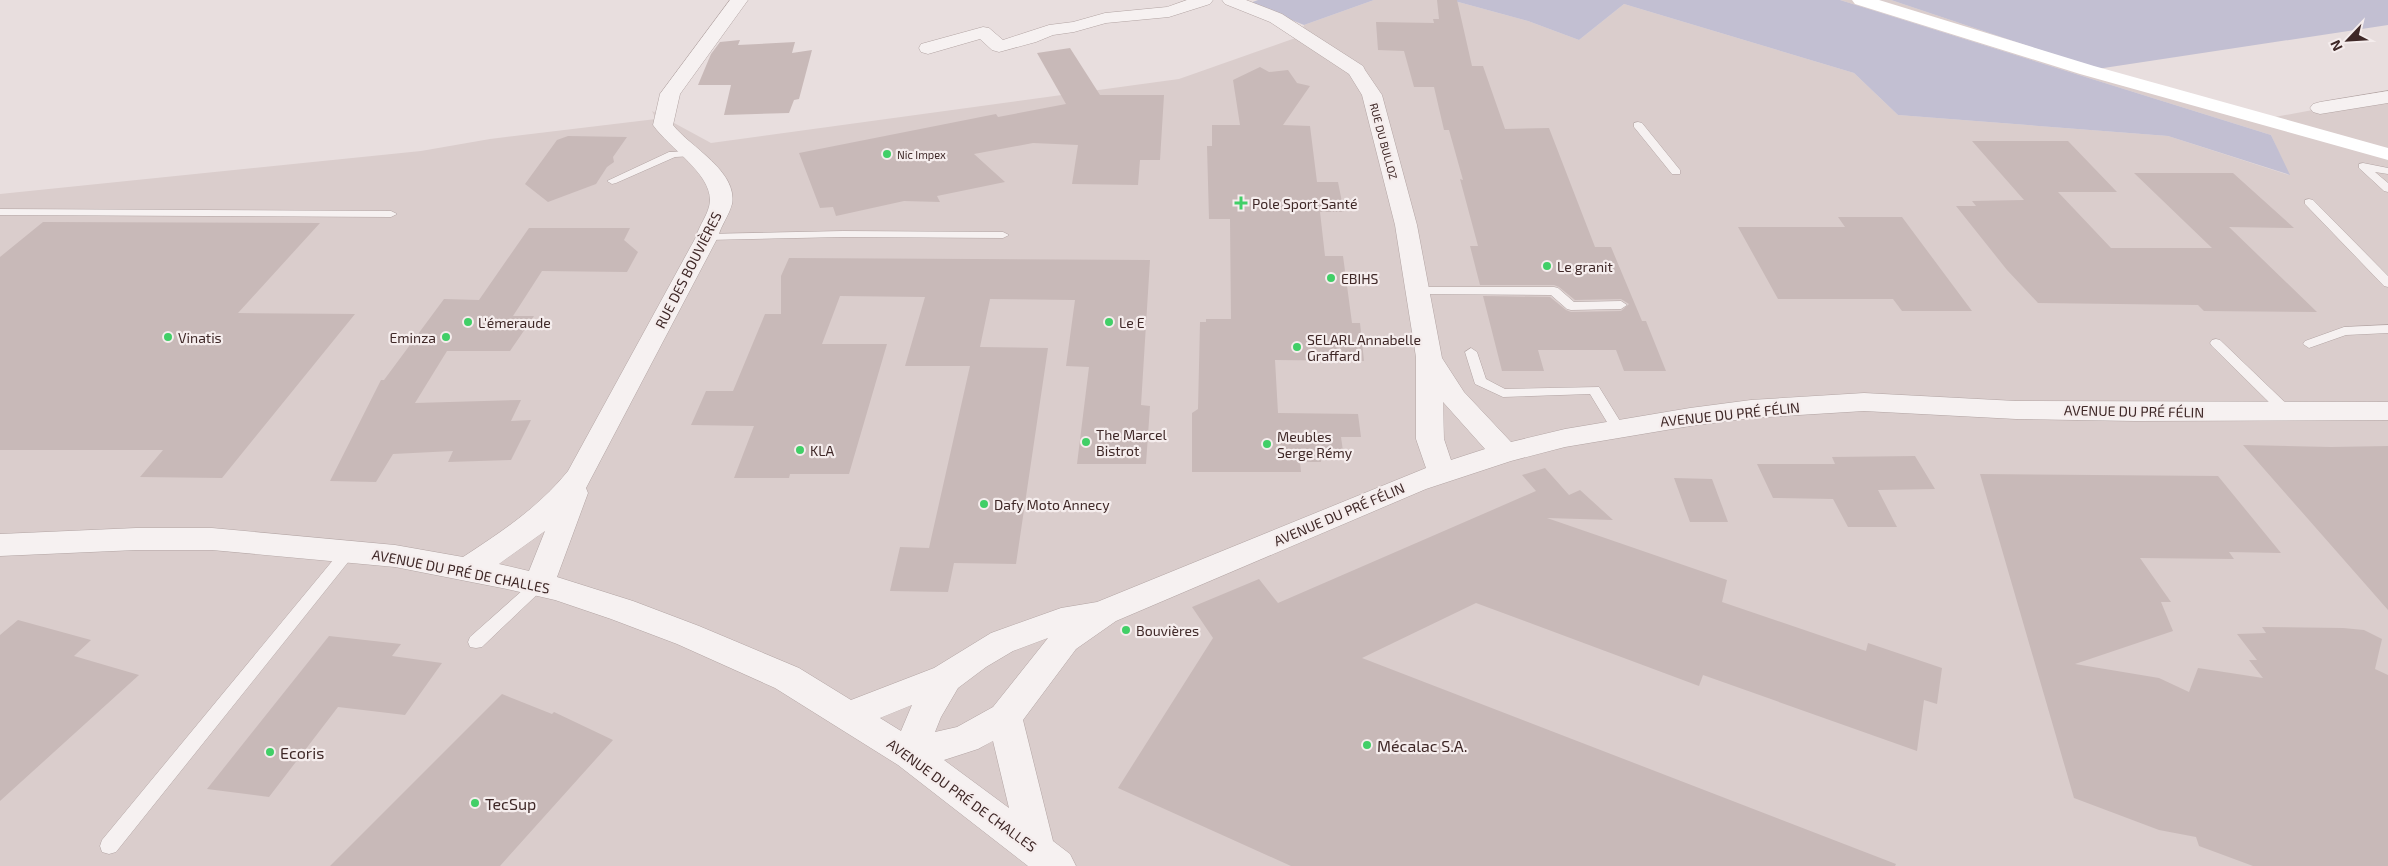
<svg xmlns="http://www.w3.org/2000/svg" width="2388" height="866" font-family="'Exo 2',sans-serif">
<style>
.built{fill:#dacdcc}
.green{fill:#c2bfd2}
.building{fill:#c8b9b8}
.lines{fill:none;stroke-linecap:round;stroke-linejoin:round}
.lane-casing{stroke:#b2a4a3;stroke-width:1}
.street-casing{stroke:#b2a4a3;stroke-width:1}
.lane{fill:#f6f1f1;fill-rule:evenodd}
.street{fill:#f6f1f1;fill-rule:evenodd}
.secondary{fill:#fff;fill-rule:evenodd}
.poi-dot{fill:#41cf67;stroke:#f5eded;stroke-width:2}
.labels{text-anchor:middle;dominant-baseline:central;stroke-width:4.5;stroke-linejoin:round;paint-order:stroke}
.far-street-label{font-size:11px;fill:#3f2827;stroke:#f5eded}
.far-poi-label{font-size:11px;fill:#3f2827;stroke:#f5eded;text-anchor:start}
.poi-label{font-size:14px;fill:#3f2827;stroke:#f5eded;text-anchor:start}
.street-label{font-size:14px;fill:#3f2827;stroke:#f5eded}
.near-poi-label{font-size:16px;fill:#3f2827;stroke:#f5eded;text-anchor:start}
</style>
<rect width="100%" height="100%" fill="#e8dede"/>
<polygon class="built" points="1374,0 1451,0 1528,21 1579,40 1624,4 1854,73 1898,115 2168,136 2289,175 2271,135 1840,0 1891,0 2097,69 2264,119 2388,96 2388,866 0,866 0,194 421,151 490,139 656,119 652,111 711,143 1179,79 1301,36 1304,25"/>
<g class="green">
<polygon points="1258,0 1374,0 1304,25 1250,3"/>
<polygon points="1451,0 1840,0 2271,135 2290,175 2168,136 1898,115 1854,73 1624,4 1579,40 1528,21"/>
<polygon points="1891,0 2388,0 2388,25 2097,69"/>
</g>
<g class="building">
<polygon points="1437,0 1457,0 1472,66 1483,66 1505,129 1549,128 1595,247 1611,247 1642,321 1646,321 1666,371 1624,371 1616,350 1538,350 1544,371 1502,371 1483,296 1550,297 1566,310 1571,312 1621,311 1629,304 1621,299 1575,300 1559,287 1554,285 1480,285 1470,246 1478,246 1460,179 1463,180 1449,130 1444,130 1434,87 1414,87 1404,51 1378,50 1376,22 1434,23 1433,19 1439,19"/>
<polygon points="740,40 738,45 795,42 792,53 812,50 799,99 794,100 789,113 724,115 731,85 698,85 711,54 720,42"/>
<polygon points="1070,48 1100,95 1164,95 1160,160 1140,160 1138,185 1072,184 1078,145 1033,143 974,154 1005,182 937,196 940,202 904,201 836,216 833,207 820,208 799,153 996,114 998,117 1066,104 1037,53"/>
<polygon points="1260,67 1269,72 1288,70 1297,83 1310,86 1283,125 1310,126 1317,182 1338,182 1344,212 1320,212 1325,256 1343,256 1352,323 1360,323 1364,361 1275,360 1278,413 1358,414 1361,437 1341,437 1343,451 1320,451 1321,462 1300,462 1301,472 1192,472 1192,413 1198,409 1200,322 1206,322 1206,319 1231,319 1230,219 1209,219 1207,146 1212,146 1212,125 1240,125 1233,80"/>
<polygon points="568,136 627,137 613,157 614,162 607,167 596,184 548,202 525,184 557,140"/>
<polygon points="1972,141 2068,141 2117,192 2058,192 2111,248 2212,248 2134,173 2233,173 2294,228 2229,227 2317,312 2204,311 2198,305 2038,303 2007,270 1956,206 1976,206 1972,201 2024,200"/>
<polygon points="1838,217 1902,217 1972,311 1902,311 1893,299 1778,299 1738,227 1845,227"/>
<polygon points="43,222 320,223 238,313 355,314 222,478 140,477 163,450 0,450 0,257"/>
<polygon points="529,228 630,228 624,240 638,252 627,272 542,271 513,316 534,316 510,351 447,351 415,403 521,400 511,421 531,420 511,460 448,462 453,451 393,454 376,482 330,481 381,380 384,380 444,299 479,300"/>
<polygon points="789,258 1150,260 1141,405 1150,406 1146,464 1077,464 1089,367 1066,366 1075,300 990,299 980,347 1048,348 1016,564 954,563 948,592 890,591 900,547 929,548 970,366 905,366 925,297 840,296 822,344 887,344 849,474 790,474 789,478 734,478 754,426 691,425 706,391 733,391 765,314 781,314 781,276"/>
<polygon points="2243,445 2331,447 2388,446 2388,610"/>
<polygon points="1915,456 1935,489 1878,490 1897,527 1848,527 1833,499 1773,498 1757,464 1835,464 1832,457"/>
<polygon points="1545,468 1569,495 1580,490 1613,520 1547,518 1727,580 1722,602 1866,651 1868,643 1942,668 1937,704 1924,700 1917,751 1703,675 1699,686 1476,603 1362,658 1896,864 1895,866 1291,866 1118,788 1213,638 1192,607 1259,579 1278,603 1536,491 1522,475"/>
<polygon points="1980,474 2218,476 2281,553 2229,552 2234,559 2140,558 2171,602 2161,602 2173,631 2075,664 2159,678 2189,692 2198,668 2263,678 2249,660 2257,660 2237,634 2266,633 2262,627 2343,628 2364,630 2382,639 2375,669 2388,675 2388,866 2253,866 2199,846 2196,837 2159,830 2074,798"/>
<polygon points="1674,478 1712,479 1728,522 1690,522"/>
<polygon points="18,620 91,640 74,656 139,675 0,801 0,635"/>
<polygon points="329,636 401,644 392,656 442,663 405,715 338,707 269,797 207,789"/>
<polygon points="502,694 552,714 554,712 613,740 500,866 330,866"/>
</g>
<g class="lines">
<g class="lane-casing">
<g id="lane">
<polygon points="1638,122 1642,123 1680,170 1680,174 1672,174 1634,127 1634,123"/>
<polygon points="689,151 694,154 693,156 675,157 616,183 612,184 607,181 669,152"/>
<polygon points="2363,163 2388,168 2388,174 2375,172 2388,183 2388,192 2384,191 2359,168 2359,164"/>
<polygon points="2309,199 2313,200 2388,276 2388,287 2384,286 2305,204 2305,200"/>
<polygon points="0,209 391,211 397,214 391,217 0,215"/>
<polygon points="843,231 1003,232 1009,235 1003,238 843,237 707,240 701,237 707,234"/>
<polygon points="1418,287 1554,287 1558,288 1574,302 1621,301 1627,305 1621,309 1571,310 1567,309 1551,295 1414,294 1412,291 1414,288"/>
<polygon points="2388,325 2388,333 2346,335 2309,348 2303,344 2305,341 2344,327"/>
<polygon points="2216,339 2220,340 2292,409 2294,412 2292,415 2282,415 2212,346 2210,343 2212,340"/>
<polygon points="1471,348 1477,352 1486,379 1505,389 1599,387 1625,429 1618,434 1613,432 1590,394 1503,397 1475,384 1465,352"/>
<polygon points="348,546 353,548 356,552 353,556 116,852 109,854 102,852 100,846 102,840 343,548"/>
<polygon points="539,578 544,580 547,584 544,588 482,647 476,648 470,647 468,642 470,637 534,580"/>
</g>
</g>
<g class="street-casing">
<g id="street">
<path d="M 730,0 L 748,0 L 680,94 L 673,125 C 690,147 738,171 732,204 C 729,216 721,225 718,237 L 586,488 L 588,493 L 557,577 L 633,601 L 699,626 L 799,668 L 851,700 L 934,668 L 991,633 L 1061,608 L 1097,602 L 1426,468 L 1416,439 L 1416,357 L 1395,225 L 1362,95 L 1349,74 L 1270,22 L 1225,4 L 1222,0 L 1246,0 L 1282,14 L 1363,66 L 1365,70 L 1382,95 L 1417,225 L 1442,358 L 1464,392 L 1511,442 L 1565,429 L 1690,408 L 1751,400 L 1864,393 L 2016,401 L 2388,402 L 2388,420 L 2135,421 L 2016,419 L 1864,411 L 1751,418 L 1690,426 L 1565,447 L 1511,461 L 1426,489 L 1116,621 L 1076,649 L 1023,720 L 1053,841 L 1070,854 L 1076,866 L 1028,866 L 898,765 L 775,688 L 677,644 L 611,619 L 555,600 L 507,589 L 395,567 L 212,550 L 136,550 L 0,556 L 0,534 L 136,528 L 212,528 L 395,545 L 463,557 C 501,532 538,508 568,471 L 696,237 C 699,225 709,214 710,201 C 711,173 669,148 653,125 L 660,94 ZM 1443,402 L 1485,449 L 1451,460 L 1444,439 ZM 545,531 L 529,571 L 499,564 ZM 1048,638 L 993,707 L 957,727 L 935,732 L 941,717 L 958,688 L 986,667 L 1013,651 ZM 912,705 L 901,731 L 880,718 ZM 993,741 L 1009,808 L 944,760 L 978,749 Z"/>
<polygon points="1187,0 1213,0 1210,4 1169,17 1106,23 1074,32 1053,35 1036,42 999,52 992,50 980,39 928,54 921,52 919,48 921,44 983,27 989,28 1003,40 1049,25 1073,22 1105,13 1167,7"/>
<polygon points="2388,91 2388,103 2320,114 2313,112 2310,108 2313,104 2320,102"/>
</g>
</g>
<use href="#lane" class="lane"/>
<use href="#street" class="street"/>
<polygon class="secondary" points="1852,0 1879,0 2094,66 2388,148 2388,160 2080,74 1855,4"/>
</g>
<g class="poi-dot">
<circle cx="887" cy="154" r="5"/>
<path d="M1238.5 195.5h5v5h5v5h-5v5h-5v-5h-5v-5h5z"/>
<circle cx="1547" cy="266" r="5"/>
<circle cx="1331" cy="278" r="5"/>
<circle cx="468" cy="322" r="5"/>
<circle cx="1109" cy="322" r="5"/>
<circle cx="168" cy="337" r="5"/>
<circle cx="446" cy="337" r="5"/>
<circle cx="1297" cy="347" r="5"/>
<circle cx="1086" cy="442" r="5"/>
<circle cx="1267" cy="444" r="5"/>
<circle cx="800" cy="450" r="5"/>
<circle cx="984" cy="504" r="5"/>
<circle cx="1126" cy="630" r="5"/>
<circle cx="1367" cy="745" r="5"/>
<circle cx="270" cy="752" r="5"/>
<circle cx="475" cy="803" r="5"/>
</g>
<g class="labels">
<g class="far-street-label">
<text transform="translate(1384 141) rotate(75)">RUE DU BULLOZ</text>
</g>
<g class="far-poi-label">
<text x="897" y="154">Nic Impex</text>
</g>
<g class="poi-label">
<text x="1252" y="203">Pole Sport Santé</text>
<text x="1557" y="266">Le granit</text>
<text x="1341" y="278">EBIHS</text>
<text x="478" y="322">L'émeraude</text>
<text x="1119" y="322">Le E</text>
<text x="178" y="337">Vinatis</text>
<text x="436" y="337" text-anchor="end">Eminza</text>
<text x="1307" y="339">SELARL Annabelle<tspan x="1307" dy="16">Graffard</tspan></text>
<text x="1096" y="434">The Marcel<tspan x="1096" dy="16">Bistrot</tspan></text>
<text x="1277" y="436">Meubles<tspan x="1277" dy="16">Serge Rémy</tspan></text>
<text x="810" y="450">KLA</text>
<text x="994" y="504">Dafy Moto Annecy</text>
<text x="1136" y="630">Bouvières</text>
</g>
<g class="street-label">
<text transform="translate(688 270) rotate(-63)">RUE DES BOUVIÈRES</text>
<text transform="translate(2134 411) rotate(1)">AVENUE DU PRÉ FÉLIN</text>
<text transform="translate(1730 414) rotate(-6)">AVENUE DU PRÉ FÉLIN</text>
<text transform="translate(1339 514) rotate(-23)">AVENUE DU PRÉ FÉLIN</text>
<text transform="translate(461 571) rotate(11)">AVENUE DU PRÉ DE CHALLES</text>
<text transform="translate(962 795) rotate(36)">AVENUE DU PRÉ DE CHALLES</text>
</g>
<g class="near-poi-label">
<text x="1377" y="745">Mécalac S.A.</text>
<text x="280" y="752">Ecoris</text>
<text x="485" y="803">TecSup</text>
</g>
</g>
<g transform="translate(2348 40) rotate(245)" stroke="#f5eded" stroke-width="4" paint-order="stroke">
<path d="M0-4L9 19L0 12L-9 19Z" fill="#3f2827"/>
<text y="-8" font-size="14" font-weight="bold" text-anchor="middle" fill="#3f2827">N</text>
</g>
</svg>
